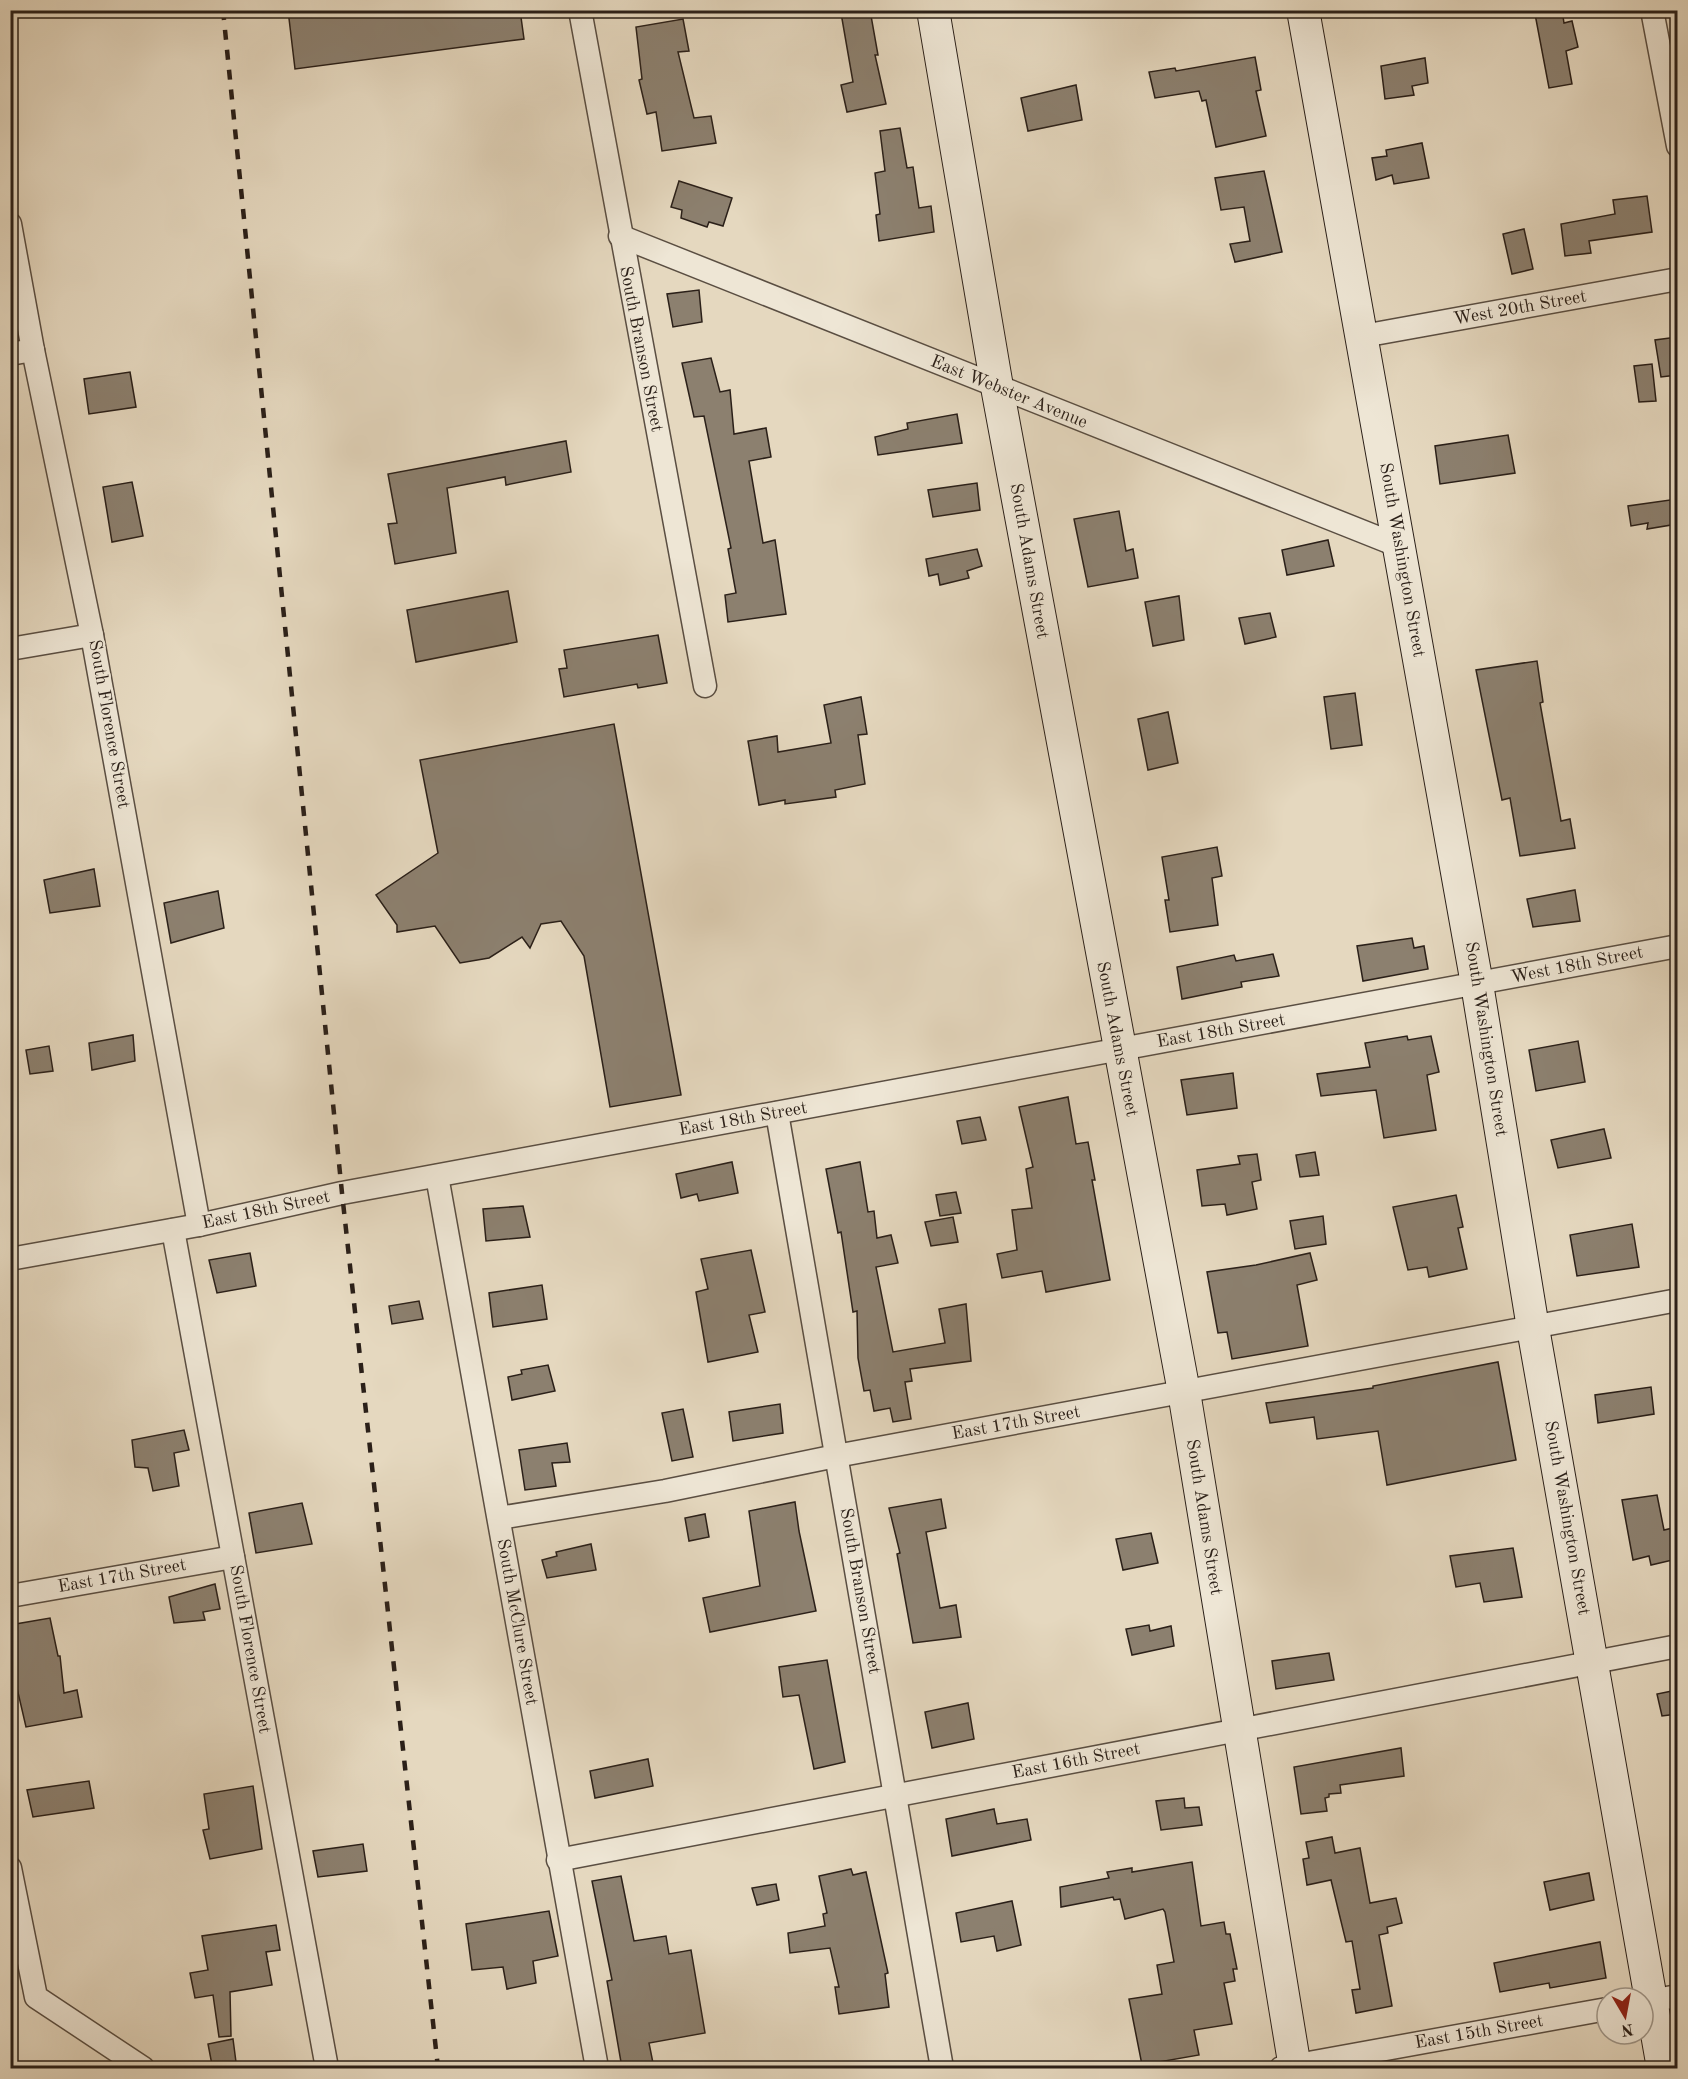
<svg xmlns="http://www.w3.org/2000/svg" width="1688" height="2079" font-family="'Old Standard TT',serif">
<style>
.building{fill:#8c806f;stroke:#2b2019;stroke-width:1.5}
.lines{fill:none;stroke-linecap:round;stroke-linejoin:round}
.minor-casing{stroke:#5a4e42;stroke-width:25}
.secondary-casing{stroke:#2b2019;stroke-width:34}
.minor{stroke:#eee6d5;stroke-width:22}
.secondary{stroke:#eee6d5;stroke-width:32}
.rail{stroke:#2b2019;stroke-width:4.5;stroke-dasharray:10 10;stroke-linecap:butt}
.labels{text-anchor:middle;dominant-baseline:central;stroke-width:4.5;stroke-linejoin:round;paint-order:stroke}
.street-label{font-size:18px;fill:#2b2019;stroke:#eee6d5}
</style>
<rect width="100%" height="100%" fill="#e5d8bf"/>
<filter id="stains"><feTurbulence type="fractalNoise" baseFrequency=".00333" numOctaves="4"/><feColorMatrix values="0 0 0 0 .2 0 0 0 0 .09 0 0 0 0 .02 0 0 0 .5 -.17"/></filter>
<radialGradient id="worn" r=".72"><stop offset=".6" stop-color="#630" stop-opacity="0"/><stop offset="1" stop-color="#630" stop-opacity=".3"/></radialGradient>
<g class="building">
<polygon points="288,10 520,10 524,39 295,69"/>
<polygon points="855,10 870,10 878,55 875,55 886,104 847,112 841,85 853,82 841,13"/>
<polygon points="1550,10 1562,10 1564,23 1572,21 1578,47 1566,51 1572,84 1549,88 1535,14"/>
<polygon points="683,19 689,51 678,52 694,118 711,116 716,143 662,151 656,112 647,114 639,80 642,79 636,27"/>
<polygon points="1255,57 1261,90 1256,91 1266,136 1216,147 1206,100 1202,101 1199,91 1155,98 1149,72 1175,68 1176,71"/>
<polygon points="1425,58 1428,83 1412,86 1414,95 1385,99 1381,66"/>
<polygon points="1076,85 1082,120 1028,131 1021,98"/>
<polygon points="900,128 907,168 913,167 919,208 931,206 934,232 879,241 876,215 880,214 875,173 885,171 880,131"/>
<polygon points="1422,143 1429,178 1394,184 1392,175 1376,180 1372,158 1387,156 1386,150"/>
<polygon points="1264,171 1282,252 1235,262 1230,244 1250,241 1244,207 1221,210 1215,178"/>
<polygon points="679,181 732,198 723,226 709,222 707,227 681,218 682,210 671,207"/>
<polygon points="1647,196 1652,232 1589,241 1591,253 1565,256 1561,224 1615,214 1613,200"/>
<polygon points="1524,229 1533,269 1512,274 1503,234"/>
<polygon points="699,290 702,322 673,327 667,294"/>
<polygon points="1677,337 1677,375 1661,377 1655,340"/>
<polygon points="711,358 720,392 730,390 734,434 766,428 771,457 749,461 763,543 775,540 786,614 728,622 725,595 736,593 728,549 731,548 704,416 694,417 682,363"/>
<polygon points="1652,364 1656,401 1639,402 1634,366"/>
<polygon points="130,372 136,407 89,414 84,379"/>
<polygon points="957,414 962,443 878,455 875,437 908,429 907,423"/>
<polygon points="1508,435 1515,473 1440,484 1435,446"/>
<polygon points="566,441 571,472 506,485 505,477 447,488 456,553 395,564 388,524 397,523 388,474"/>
<polygon points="132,482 143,536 112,542 103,487"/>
<polygon points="977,483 980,510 933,517 928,490"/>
<polygon points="1677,499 1677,524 1647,529 1648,523 1631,526 1628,506"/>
<polygon points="1119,511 1126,551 1133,549 1138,578 1088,587 1074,519"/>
<polygon points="1328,540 1334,566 1287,575 1282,550"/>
<polygon points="977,549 982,566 967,571 969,578 940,585 938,574 929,576 926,559"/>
<polygon points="508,591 517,642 416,662 407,610"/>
<polygon points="1179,596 1184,640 1153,646 1145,602"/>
<polygon points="1270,613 1276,637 1245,644 1239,618"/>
<polygon points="658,635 667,683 638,688 637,684 564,697 559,669 567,668 564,650"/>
<polygon points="1537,661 1543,702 1540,703 1561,821 1570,819 1575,848 1520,856 1510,798 1502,800 1476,670"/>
<polygon points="1355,693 1362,745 1331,749 1324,697"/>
<polygon points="861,697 867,734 858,735 865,784 835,790 836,797 785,804 785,800 759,805 748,741 777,736 778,752 831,743 824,705"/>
<polygon points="1168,712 1178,763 1148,770 1138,719"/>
<polygon points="614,724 681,1095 610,1107 584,956 561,921 541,924 530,948 522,937 489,958 460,963 435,926 397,932 397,925 376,895 438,853 420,760"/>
<polygon points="1217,847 1222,876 1212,878 1218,925 1170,932 1165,900 1169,900 1162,857"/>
<polygon points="94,869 100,906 50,913 44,880"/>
<polygon points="1575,890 1580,921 1533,927 1527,899"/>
<polygon points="218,891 224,928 171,943 164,903"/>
<polygon points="1412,938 1414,948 1424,946 1428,969 1363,981 1357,946"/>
<polygon points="1273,954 1279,976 1241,982 1242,987 1182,999 1177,967 1234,955 1236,961"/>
<polygon points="133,1035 135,1061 92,1070 89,1043"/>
<polygon points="1407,1036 1408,1040 1431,1036 1439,1072 1427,1075 1436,1130 1384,1138 1376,1090 1321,1096 1317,1074 1370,1067 1365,1043"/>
<polygon points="1578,1041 1585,1082 1536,1091 1529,1050"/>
<polygon points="49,1046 53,1071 30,1074 26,1050"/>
<polygon points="1233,1073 1237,1108 1187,1115 1181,1080"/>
<polygon points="1068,1097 1076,1144 1088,1142 1095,1180 1092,1180 1110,1280 1046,1292 1042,1271 1002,1278 997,1254 1017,1250 1012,1210 1032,1208 1026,1169 1033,1167 1019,1107"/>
<polygon points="980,1117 986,1140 962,1144 957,1121"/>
<polygon points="1604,1129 1611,1158 1558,1168 1551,1140"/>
<polygon points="1315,1152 1319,1175 1300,1177 1296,1155"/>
<polygon points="1257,1154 1261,1180 1252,1182 1257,1209 1227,1215 1225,1204 1202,1206 1197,1170 1240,1164 1238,1156"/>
<polygon points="732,1162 738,1193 699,1201 697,1194 681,1198 676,1174"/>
<polygon points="860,1162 868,1212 874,1211 877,1238 891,1235 898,1263 876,1267 893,1352 945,1343 939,1309 966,1304 971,1361 910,1369 912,1381 905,1382 911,1419 893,1422 890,1408 874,1411 870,1390 864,1391 858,1358 857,1311 853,1312 841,1232 838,1233 826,1169"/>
<polygon points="956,1192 961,1213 940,1216 936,1195"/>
<polygon points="1456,1195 1463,1227 1458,1228 1467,1269 1429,1277 1427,1267 1408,1270 1393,1207"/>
<polygon points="523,1206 530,1237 486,1241 483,1209"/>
<polygon points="1323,1216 1326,1244 1295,1249 1290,1221"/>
<polygon points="953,1217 958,1242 931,1246 925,1222"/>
<polygon points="1632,1224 1639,1267 1577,1276 1570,1235"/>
<polygon points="751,1250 765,1312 749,1315 758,1352 708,1362 696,1292 708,1289 701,1259"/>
<polygon points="250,1253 256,1286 217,1293 209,1260"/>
<polygon points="1310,1253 1317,1280 1297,1285 1308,1346 1232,1359 1227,1332 1218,1333 1207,1272 1256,1265"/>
<polygon points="542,1285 547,1319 493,1327 489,1293"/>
<polygon points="419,1301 423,1319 392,1324 389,1306"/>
<polygon points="1498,1362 1516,1460 1387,1485 1378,1431 1317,1439 1314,1417 1270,1423 1266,1403 1373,1388 1373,1386"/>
<polygon points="548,1365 555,1391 512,1400 508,1377 522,1374 521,1370"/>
<polygon points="1651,1387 1654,1414 1598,1423 1595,1395"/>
<polygon points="780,1404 783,1433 733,1441 729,1412"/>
<polygon points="683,1409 693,1457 672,1461 662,1413"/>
<polygon points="184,1430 189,1450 174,1453 179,1486 153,1491 148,1468 135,1467 132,1440"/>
<polygon points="567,1443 570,1462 552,1463 556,1486 525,1490 519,1450"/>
<polygon points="1657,1495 1664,1530 1677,1527 1677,1559 1651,1565 1649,1556 1633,1560 1622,1500"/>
<polygon points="941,1499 946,1528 926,1532 940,1608 956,1605 961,1637 913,1643 897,1554 900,1553 889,1508"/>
<polygon points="795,1502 799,1531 816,1611 710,1632 703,1598 760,1586 749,1511"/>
<polygon points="302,1503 312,1544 256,1553 249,1513"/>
<polygon points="705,1514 709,1537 689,1541 685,1518"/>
<polygon points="1151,1533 1158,1563 1123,1570 1116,1539"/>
<polygon points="591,1544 596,1570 547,1578 542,1560 557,1556 556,1552"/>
<polygon points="1513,1548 1522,1597 1484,1602 1480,1583 1456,1587 1450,1556"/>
<polygon points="215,1584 220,1609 203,1612 205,1620 174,1623 169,1597"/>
<polygon points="50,1618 58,1656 60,1656 64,1693 77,1690 82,1717 26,1727 10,1658 10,1625"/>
<polygon points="1149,1625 1150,1631 1171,1626 1174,1646 1132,1655 1126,1629"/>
<polygon points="1329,1653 1334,1680 1276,1689 1272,1661"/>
<polygon points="827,1660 845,1762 814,1769 799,1695 783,1697 779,1667"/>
<polygon points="1677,1690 1677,1714 1662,1716 1657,1694"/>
<polygon points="968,1703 974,1739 932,1748 925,1712"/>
<polygon points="1401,1748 1404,1776 1340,1785 1341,1793 1329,1794 1329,1797 1325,1798 1327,1811 1301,1814 1294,1767"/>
<polygon points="648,1759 653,1786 595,1798 590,1771"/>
<polygon points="89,1781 94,1808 33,1817 27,1790"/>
<polygon points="253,1786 262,1849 210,1859 203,1830 209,1829 204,1794"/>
<polygon points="1184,1798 1185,1808 1199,1807 1202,1825 1161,1830 1156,1801"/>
<polygon points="994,1809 997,1824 1027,1819 1031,1840 952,1856 946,1819"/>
<polygon points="1332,1837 1335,1853 1360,1848 1370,1903 1396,1898 1402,1923 1387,1927 1388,1933 1379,1935 1392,2006 1356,2013 1352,1990 1360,1989 1352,1941 1346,1942 1331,1880 1307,1885 1303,1859 1309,1858 1306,1842"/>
<polygon points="363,1844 367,1871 318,1877 313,1851"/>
<polygon points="1192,1862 1201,1926 1224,1922 1226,1934 1230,1934 1237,1969 1233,1969 1235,1981 1224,1983 1232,2024 1194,2030 1199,2055 1142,2065 1129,1999 1162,1994 1157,1965 1174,1962 1165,1912 1163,1909 1125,1919 1120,1899 1114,1900 1113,1897 1061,1907 1060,1887 1109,1878 1107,1872 1132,1868 1132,1872"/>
<polygon points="851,1869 853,1875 866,1872 888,1973 885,1974 889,2007 839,2014 835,1987 839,1987 830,1948 790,1953 788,1933 825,1926 823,1914 827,1913 819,1876"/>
<polygon points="1589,1873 1594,1900 1550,1910 1544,1882"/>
<polygon points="621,1876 634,1941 666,1936 669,1954 691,1950 705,2033 649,2043 654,2068 622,2068 607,1981 612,1980 592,1881"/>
<polygon points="776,1884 779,1900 757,1905 752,1888"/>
<polygon points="1012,1901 1021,1945 997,1951 994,1936 961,1942 956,1913"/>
<polygon points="549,1911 558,1956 533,1961 536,1983 507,1989 503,1967 472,1970 466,1924"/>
<polygon points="276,1925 280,1950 266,1952 272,1985 230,1992 231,2036 219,2037 213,1995 195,1998 190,1973 208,1970 202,1936"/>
<polygon points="1600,1942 1606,1978 1550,1988 1549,1983 1500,1992 1494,1963"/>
<polygon points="233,2039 236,2062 212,2065 208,2044"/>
</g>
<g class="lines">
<g class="minor-casing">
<g id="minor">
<polyline points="580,10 705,686"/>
<polyline points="1652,10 1678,146"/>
<polyline points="10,224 33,350 92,635 199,1225"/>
<polyline points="620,236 1399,546"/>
<polyline points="1363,336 1678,279"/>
<polyline points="10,354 33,350"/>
<polyline points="10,649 92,635"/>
<polyline points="777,1113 942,2068"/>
<polyline points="437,1176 597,2068"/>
<polyline points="173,1230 327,2068"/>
<polyline points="10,1259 199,1225 342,1193 1678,946"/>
<polyline points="499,1518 665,1491 836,1456 1678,1300"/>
<polyline points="10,1596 233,1557"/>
<polyline points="558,1860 1678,1646"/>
<polyline points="10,1868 36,1997 143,2068"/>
<polyline points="1643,2002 1678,1996"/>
<polyline points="1281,2068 1607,2009"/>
</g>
</g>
<g class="secondary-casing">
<g id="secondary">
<polyline points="933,10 997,387 1184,1392 1295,2068"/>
<polyline points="1303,10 1477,984 1533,1328 1663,2068"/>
</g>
</g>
<use href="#minor" class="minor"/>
<use href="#secondary" class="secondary"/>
<polyline class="rail" points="223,10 342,1193 438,2068"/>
</g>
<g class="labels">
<g class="street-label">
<text transform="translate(1520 308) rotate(-10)">West 20th Street</text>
<text transform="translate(641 349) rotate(79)">South Branson Street</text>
<text transform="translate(1009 392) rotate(22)">East Webster Avenue</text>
<text transform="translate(1402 560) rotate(80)">South Washington Street</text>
<text transform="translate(1029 561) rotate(80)">South Adams Street</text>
<text transform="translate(109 724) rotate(80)">South Florence Street</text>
<text transform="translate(1577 965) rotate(-11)">West 18th Street</text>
<text transform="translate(1221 1031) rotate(-10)">East 18th Street</text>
<text transform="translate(1117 1039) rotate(79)">South Adams Street</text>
<text transform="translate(1486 1039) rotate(81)">South Washington Street</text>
<text transform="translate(743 1119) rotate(-10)">East 18th Street</text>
<text transform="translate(266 1210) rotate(-12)">East 18th Street</text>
<text transform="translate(1016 1423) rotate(-10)">East 17th Street</text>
<text transform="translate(1204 1517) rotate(81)">South Adams Street</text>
<text transform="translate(1567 1518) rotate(80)">South Washington Street</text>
<text transform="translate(122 1576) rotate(-10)">East 17th Street</text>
<text transform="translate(860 1591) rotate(80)">South Branson Street</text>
<text transform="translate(517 1622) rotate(80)">South McClure Street</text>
<text transform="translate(250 1649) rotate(80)">South Florence Street</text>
<text transform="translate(1076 1761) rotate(-11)">East 16th Street</text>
<text transform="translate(1479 2032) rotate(-10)">East 15th Street</text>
</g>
</g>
<rect width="1688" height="2079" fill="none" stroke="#e5d8bf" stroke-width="36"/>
<rect x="12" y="12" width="1664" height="2055" fill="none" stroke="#2b2019" stroke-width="3"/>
<rect x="18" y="18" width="1652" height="2043" fill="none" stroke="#2b2019" stroke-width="1.5"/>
<g transform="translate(1625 2016) rotate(170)"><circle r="28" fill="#eee6d5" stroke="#a0978a" stroke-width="1.5"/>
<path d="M0-4.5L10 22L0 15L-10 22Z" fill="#8f2418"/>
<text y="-9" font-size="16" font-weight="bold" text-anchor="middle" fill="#2b2019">N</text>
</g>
<rect width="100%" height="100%" filter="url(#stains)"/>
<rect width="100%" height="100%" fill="url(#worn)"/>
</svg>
